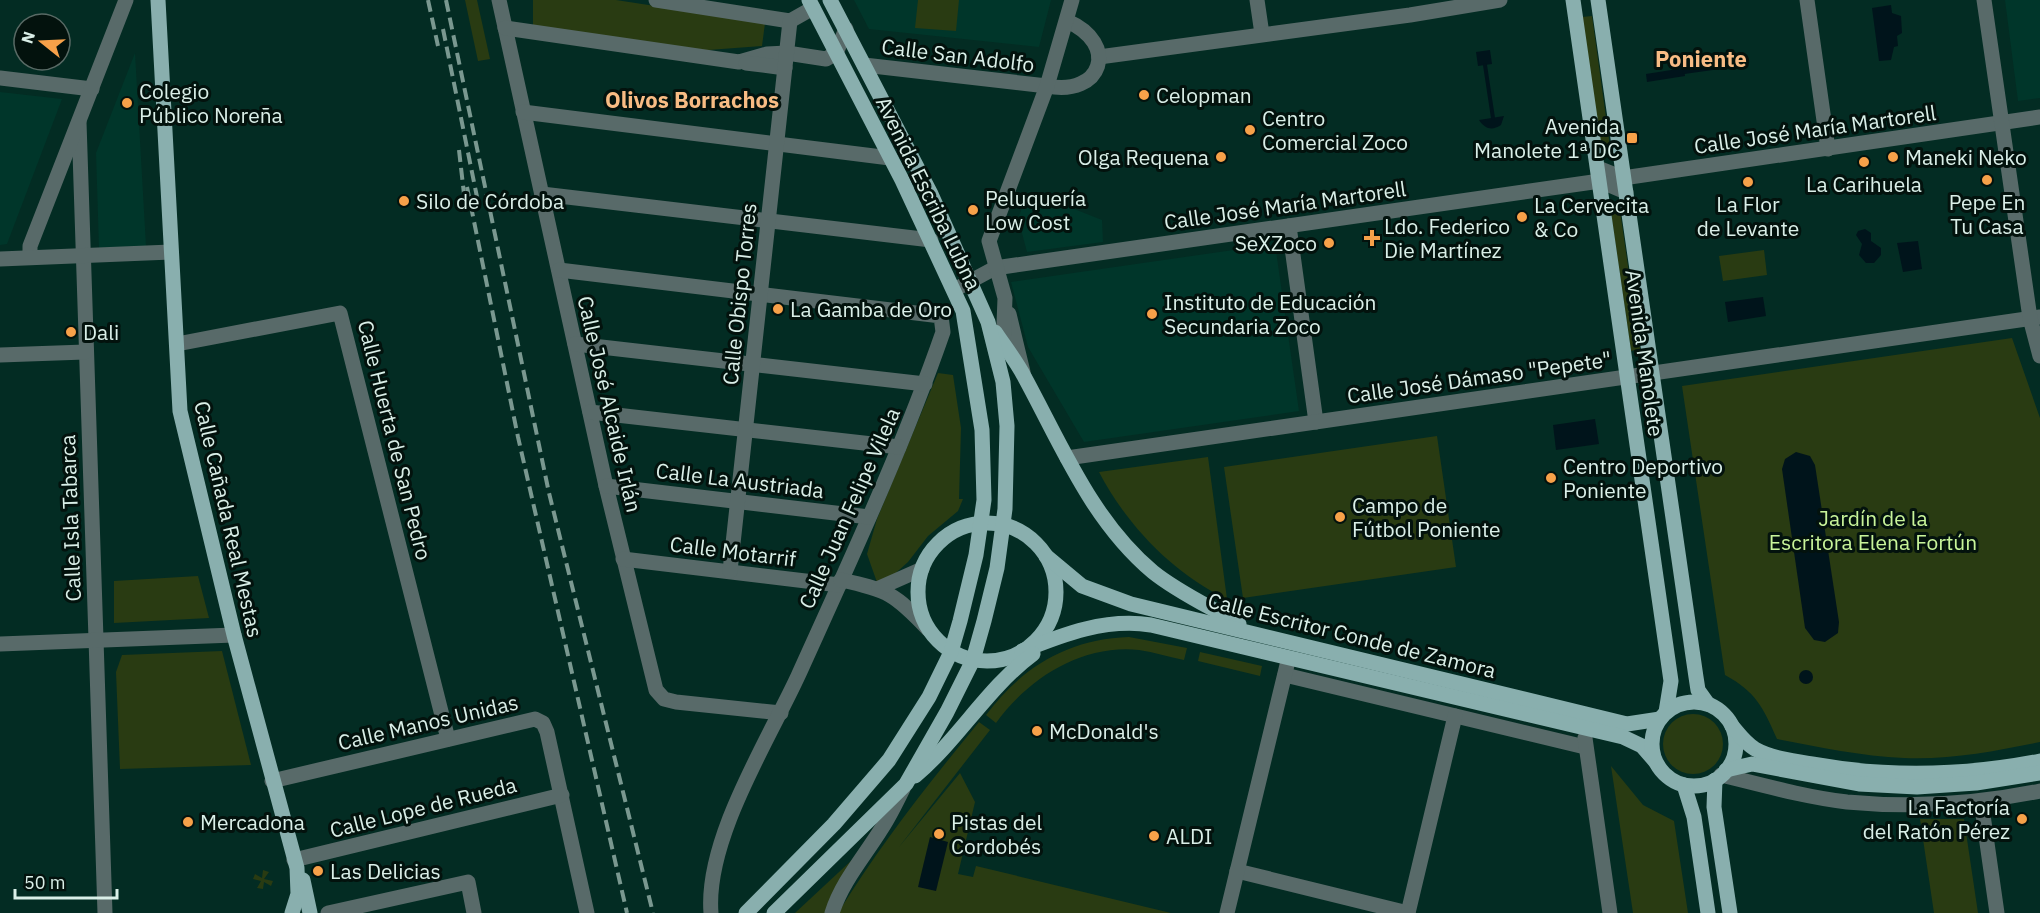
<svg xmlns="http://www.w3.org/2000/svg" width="2040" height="913" font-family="'IBM Plex Sans',sans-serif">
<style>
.built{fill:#00362a}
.green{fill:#293b12}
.water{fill:#00141b}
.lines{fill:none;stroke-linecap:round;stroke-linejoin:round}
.stream{stroke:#00141b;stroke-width:4}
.minor{stroke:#586a69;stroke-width:15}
.tertiary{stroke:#586a69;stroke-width:15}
.primary{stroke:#89afae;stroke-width:15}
.rail{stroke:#7a9890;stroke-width:4;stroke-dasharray:12 6;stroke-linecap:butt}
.poi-dot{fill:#f7a149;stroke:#03120d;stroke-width:2}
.labels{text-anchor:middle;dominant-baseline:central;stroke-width:6;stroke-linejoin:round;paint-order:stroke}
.street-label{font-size:21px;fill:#daefe8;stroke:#03120d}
.poi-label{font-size:21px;fill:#daefe8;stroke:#03120d;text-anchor:start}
.park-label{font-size:21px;fill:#c8f49a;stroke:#03120d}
.neighbourhood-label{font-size:22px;font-weight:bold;fill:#f8bc84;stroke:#03120d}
</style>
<rect width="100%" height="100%" fill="#032c23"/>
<g class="built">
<polygon points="854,0 1051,0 1039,47 869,29"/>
<polygon points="2005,0 2040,0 2040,98 2018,101"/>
<polygon points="135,53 146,246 99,248 96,153"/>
<polygon points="0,92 62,99 7,244 0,245"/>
<polygon points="1029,191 1102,220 1103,242 1027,252 1018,218"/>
<polygon points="1275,244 1299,411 1084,442 1028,347 1011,282"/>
</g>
<g class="green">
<polygon points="465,0 477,0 490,59 478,61"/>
<polygon points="533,0 616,0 765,23 762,46 695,51 533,27"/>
<polygon points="918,0 959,0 956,31 915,28"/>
<polygon points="1592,16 1611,154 1602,155 1582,17"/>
<polygon points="1619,204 1640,349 1631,351 1610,206"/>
<polygon points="1764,250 1767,275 1723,281 1719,256"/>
<path d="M 2012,338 L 2040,418 L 2040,742 C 1996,751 1950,760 1904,758 C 1861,756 1819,747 1777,739 C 1763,707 1756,692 1725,675 L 1682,386 Z"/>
<polygon points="938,373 953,375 961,428 959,499 963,499 958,511 928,536 908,562 879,588 867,554 877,519"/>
<polygon points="1437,436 1456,567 1243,598 1224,467"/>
<path d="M 1208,457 L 1227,599 C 1173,574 1126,524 1099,472 Z"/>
<polygon points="198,576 209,618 114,623 114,581"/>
<path d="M 1129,637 L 1187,648 L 1184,660 C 1169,657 1154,652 1139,650 C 1081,644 1028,679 996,723 L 986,715 C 1022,667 1068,639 1129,637 Z"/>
<polygon points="222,651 251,765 120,769 116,672 122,655"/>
<polygon points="1200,652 1262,666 1260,676 1198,661"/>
<circle cx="1693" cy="744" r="30"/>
<path d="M 979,722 L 990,730 L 899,847 L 960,773 L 975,802 L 958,874 L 973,877 L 976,866 L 1171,913 L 838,913 C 880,845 928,784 979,722 Z"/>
<polygon points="1611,766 1643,805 1674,821 1688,913 1633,913"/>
<polygon points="1920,819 1964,819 1978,913 1934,913"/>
<polygon points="853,859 832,913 795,913"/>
<polygon points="263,870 269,872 264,879 273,881 271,886 264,882 263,889 257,888 261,881 253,879 255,874 262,878"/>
</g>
<g class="water">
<polygon points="1891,5 1892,13 1901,16 1902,33 1897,36 1898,46 1894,47 1891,60 1879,61 1872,8"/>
<polygon points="1490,50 1492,64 1478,66 1476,52"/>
<polygon points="1684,68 1685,76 1647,82 1646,74"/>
<path d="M 1504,116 L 1501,125 C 1492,131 1485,129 1479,120 Z"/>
<polygon points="1865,229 1871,233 1871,241 1881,248 1881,255 1874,263 1866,263 1859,255 1862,244 1856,235 1858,231"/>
<polygon points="1918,241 1922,269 1903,272 1897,243"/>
<polygon points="1763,297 1766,316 1728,322 1725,302"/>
<polygon points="1595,419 1599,444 1556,450 1553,425"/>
<polygon points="1796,452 1810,456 1815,465 1839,622 1838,633 1825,642 1814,640 1805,628 1782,469 1785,459"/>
<circle cx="1806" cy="677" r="7"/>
<polygon points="930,837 948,842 936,891 918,887"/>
</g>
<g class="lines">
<g class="stream">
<polyline points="1485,65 1493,118"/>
<polyline points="1684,72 1741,64"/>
</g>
<g class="minor">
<polyline points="499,0 606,486 656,690 664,699 676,702 781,713"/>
<polyline points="656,0 790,21 813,8"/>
<polyline points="1257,0 1262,34"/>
<polyline points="1807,0 1828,149"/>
<polyline points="505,28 739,62 767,54 787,53 826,59 836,53 846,29"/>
<polyline points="746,63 785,68"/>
<polyline points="864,65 1047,86"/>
<polyline points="0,78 92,89"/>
<polyline points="523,112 890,158"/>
<polyline points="79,122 105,913"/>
<polyline points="1598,168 1623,178 2040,117"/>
<polyline points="542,194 931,240"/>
<polyline points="1289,226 1316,422"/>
<polyline points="30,257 30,246 126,0"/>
<polyline points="0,259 171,252"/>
<path d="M 559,270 L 941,316 L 943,332 C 902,450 849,563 798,676 C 768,741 705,840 711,913"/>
<polyline points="954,290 995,268 1600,181 1626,192"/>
<polyline points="177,344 340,313 448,739"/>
<polyline points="575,344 925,384"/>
<polyline points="0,355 85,352"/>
<polyline points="590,412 899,447"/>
<polyline points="1067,458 2040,317"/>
<polyline points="606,486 869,517"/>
<polyline points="623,559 839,585"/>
<polyline points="730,571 790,21"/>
<path d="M 841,580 C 888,590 895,594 928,629"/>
<polyline points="879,588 922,569"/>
<polyline points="0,644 234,635"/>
<polyline points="1285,675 1585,747"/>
<polyline points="1585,738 1610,913"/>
<polyline points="272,781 535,719 543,723 547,732 587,913"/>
<polyline points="1981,801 1997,913"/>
<polyline points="294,860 562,795"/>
<polyline points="1237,871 1408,913"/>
<polyline points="328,913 468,882 474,913"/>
<path d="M 832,913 C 842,882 863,858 880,831 C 889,818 896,803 903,789"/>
<polyline points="1227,913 1287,665"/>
<polyline points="1408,913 1455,716"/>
</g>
<g class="tertiary">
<polyline points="1984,0 2030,318 2040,356"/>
<polyline points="1099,57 1410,15 1500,0"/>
<path d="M 1047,86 C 1102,97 1120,44 1067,21"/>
<polyline points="1009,314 1023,372"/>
<polyline points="1003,349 1005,298 989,241 1047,86 1072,0"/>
<path d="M 1721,775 C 1762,785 1805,797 1847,802 C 1911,808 1977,804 2040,791"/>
</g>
<g class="primary">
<polyline points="158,0 180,411 234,635 297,868 298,894 292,913"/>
<polyline points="1573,0 1671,681 1666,712"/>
<polyline points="1598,0 1696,677 1698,690 1708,704"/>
<path d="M 995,332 C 1005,347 1017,362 1025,378 C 1062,446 1092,521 1153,572 C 1179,593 1211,607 1239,624"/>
<circle cx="987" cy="592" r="69"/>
<polyline points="1046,556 1082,586 1131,604 1627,724 1660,719"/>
<path d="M 1022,651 C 1064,634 1106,618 1151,625 L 1623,737 L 1642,746 L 1655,761"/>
<circle cx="1694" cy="744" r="42"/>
<path d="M 1732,726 C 1739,734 1745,743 1755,749 C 1771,758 1793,761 1812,764 C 1889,778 1963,776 2040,761"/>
<polyline points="1726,770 1752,764 1859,784 1917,787 1976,783 2040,773"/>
<path d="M 915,776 C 959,739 987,688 1033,654"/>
<polyline points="1715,780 1714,807 1730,913"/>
<polyline points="1684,785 1694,817 1708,913"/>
<polyline points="303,880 310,913"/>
<polyline points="746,913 834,824 889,760 929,697 951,652 960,621 976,555 984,500 982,430 963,311 902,180 809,0"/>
<polyline points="774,913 906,784 947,712 973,660 984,621 997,568 1005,509 1007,426 1003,382 988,322 931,194 830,0"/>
</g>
<g class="rail">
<polyline points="428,0 438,46"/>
<polyline points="446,0 549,493 653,913"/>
<polyline points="443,29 477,197"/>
<polyline points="459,150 464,194"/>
<polyline points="467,187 518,437 627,913"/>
</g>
</g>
<g class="poi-dot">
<circle cx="1144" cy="95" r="6"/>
<circle cx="127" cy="103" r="6"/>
<circle cx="1250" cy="130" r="6"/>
<rect x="1626" y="132" width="12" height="12" rx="3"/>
<circle cx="1221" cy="157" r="6"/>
<circle cx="1893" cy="157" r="6"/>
<circle cx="1864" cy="162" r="6"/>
<circle cx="1987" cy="180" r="6"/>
<circle cx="1748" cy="182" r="6"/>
<circle cx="404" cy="201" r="6"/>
<circle cx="973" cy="210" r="6"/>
<circle cx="1522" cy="217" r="6"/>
<path d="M1369 229h6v6h6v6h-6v6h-6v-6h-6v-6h6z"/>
<circle cx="1329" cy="243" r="6"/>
<circle cx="778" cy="309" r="6"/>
<circle cx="1152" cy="314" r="6"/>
<circle cx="71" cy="332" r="6"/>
<circle cx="1551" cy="478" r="6"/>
<circle cx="1340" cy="517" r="6"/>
<circle cx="1037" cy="731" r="6"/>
<circle cx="2022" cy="819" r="6"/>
<circle cx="188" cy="822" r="6"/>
<circle cx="939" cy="834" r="6"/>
<circle cx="1154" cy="836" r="6"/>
<circle cx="318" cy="871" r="6"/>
</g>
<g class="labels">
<g class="street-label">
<text transform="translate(958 55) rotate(7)">Calle San Adolfo</text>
<text transform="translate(1815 129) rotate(-8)">Calle José María Martorell</text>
<text transform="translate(929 193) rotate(64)">Avenida Escriba Lubna</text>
<text transform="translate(1285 205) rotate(-8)">Calle José María Martorell</text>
<text transform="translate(739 294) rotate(-84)">Calle Obispo Torres</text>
<text transform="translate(1645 353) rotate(82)">Avenida Manolete</text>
<text transform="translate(1479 377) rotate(-8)">Calle José Dámaso "Pepete"</text>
<text transform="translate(610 404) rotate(77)">Calle José Alcaide Irlán</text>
<text transform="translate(395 440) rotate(76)">Calle Huerta de San Pedro</text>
<text transform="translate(740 480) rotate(7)">Calle La Austriada</text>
<text transform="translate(849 508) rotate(-66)">Calle Juan Felipe Vilela</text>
<text transform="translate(70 518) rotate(-92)">Calle Isla Tabarca</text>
<text transform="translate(229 519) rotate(77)">Calle Cañada Real Mestas</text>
<text transform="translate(733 551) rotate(7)">Calle Motarrif</text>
<text transform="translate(1352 635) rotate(14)">Calle Escritor Conde de Zamora</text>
<text transform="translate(428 722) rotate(-13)">Calle Manos Unidas</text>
<text transform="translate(423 807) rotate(-14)">Calle Lope de Rueda</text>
</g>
<g class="poi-label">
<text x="139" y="91">Colegio<tspan x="139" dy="24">Público Noreña</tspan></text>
<text x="1156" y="95">Celopman</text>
<text x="1262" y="118">Centro<tspan x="1262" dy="24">Comercial Zoco</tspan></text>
<text x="1620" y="126" text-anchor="end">Avenida<tspan x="1620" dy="24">Manolete 1ª DC</tspan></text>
<text x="1209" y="157" text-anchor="end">Olga Requena</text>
<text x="1905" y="157">Maneki Neko</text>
<text x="1864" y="184" text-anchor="middle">La Carihuela</text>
<text x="985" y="198">Peluquería<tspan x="985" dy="24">Low Cost</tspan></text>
<text x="416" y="201">Silo de Córdoba</text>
<text x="1987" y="202" text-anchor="middle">Pepe En<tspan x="1987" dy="24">Tu Casa</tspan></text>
<text x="1748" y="204" text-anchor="middle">La Flor<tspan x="1748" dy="24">de Levante</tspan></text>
<text x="1534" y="205">La Cervecita<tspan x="1534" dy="24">&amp; Co</tspan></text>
<text x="1384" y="226">Ldo. Federico<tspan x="1384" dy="24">Die Martínez</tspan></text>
<text x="1317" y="243" text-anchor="end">SeXZoco</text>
<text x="1164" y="302">Instituto de Educación<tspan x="1164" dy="24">Secundaria Zoco</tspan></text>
<text x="790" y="309">La Gamba de Oro</text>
<text x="83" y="332">Dali</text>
<text x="1563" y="466">Centro Deportivo<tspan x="1563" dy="24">Poniente</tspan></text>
<text x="1352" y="505">Campo de<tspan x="1352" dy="24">Fútbol Poniente</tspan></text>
<text x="1049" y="731">McDonald's</text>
<text x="2010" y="807" text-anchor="end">La Factoría<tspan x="2010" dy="24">del Ratón Pérez</tspan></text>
<text x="200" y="822">Mercadona</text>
<text x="951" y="822">Pistas del<tspan x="951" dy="24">Cordobés</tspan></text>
<text x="1166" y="836">ALDI</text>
<text x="330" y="871">Las Delicias</text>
</g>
<g class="park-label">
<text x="1873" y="518">Jardín de la<tspan x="1873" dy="24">Escritora Elena Fortún</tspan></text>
</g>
<g class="neighbourhood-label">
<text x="1701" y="58">Poniente</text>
<text x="692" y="99">Olivos Borrachos</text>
</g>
</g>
<g transform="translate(42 42) rotate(288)"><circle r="28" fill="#03120d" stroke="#596a65" stroke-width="1.5"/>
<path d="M0-4.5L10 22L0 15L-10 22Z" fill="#f7a149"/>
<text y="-9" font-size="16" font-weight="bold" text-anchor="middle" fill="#daefe8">N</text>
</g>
<path d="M15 889v9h102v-9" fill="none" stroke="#daefe8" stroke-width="3"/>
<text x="24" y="889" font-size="18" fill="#daefe8" stroke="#03120d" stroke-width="4.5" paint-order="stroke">50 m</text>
</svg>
